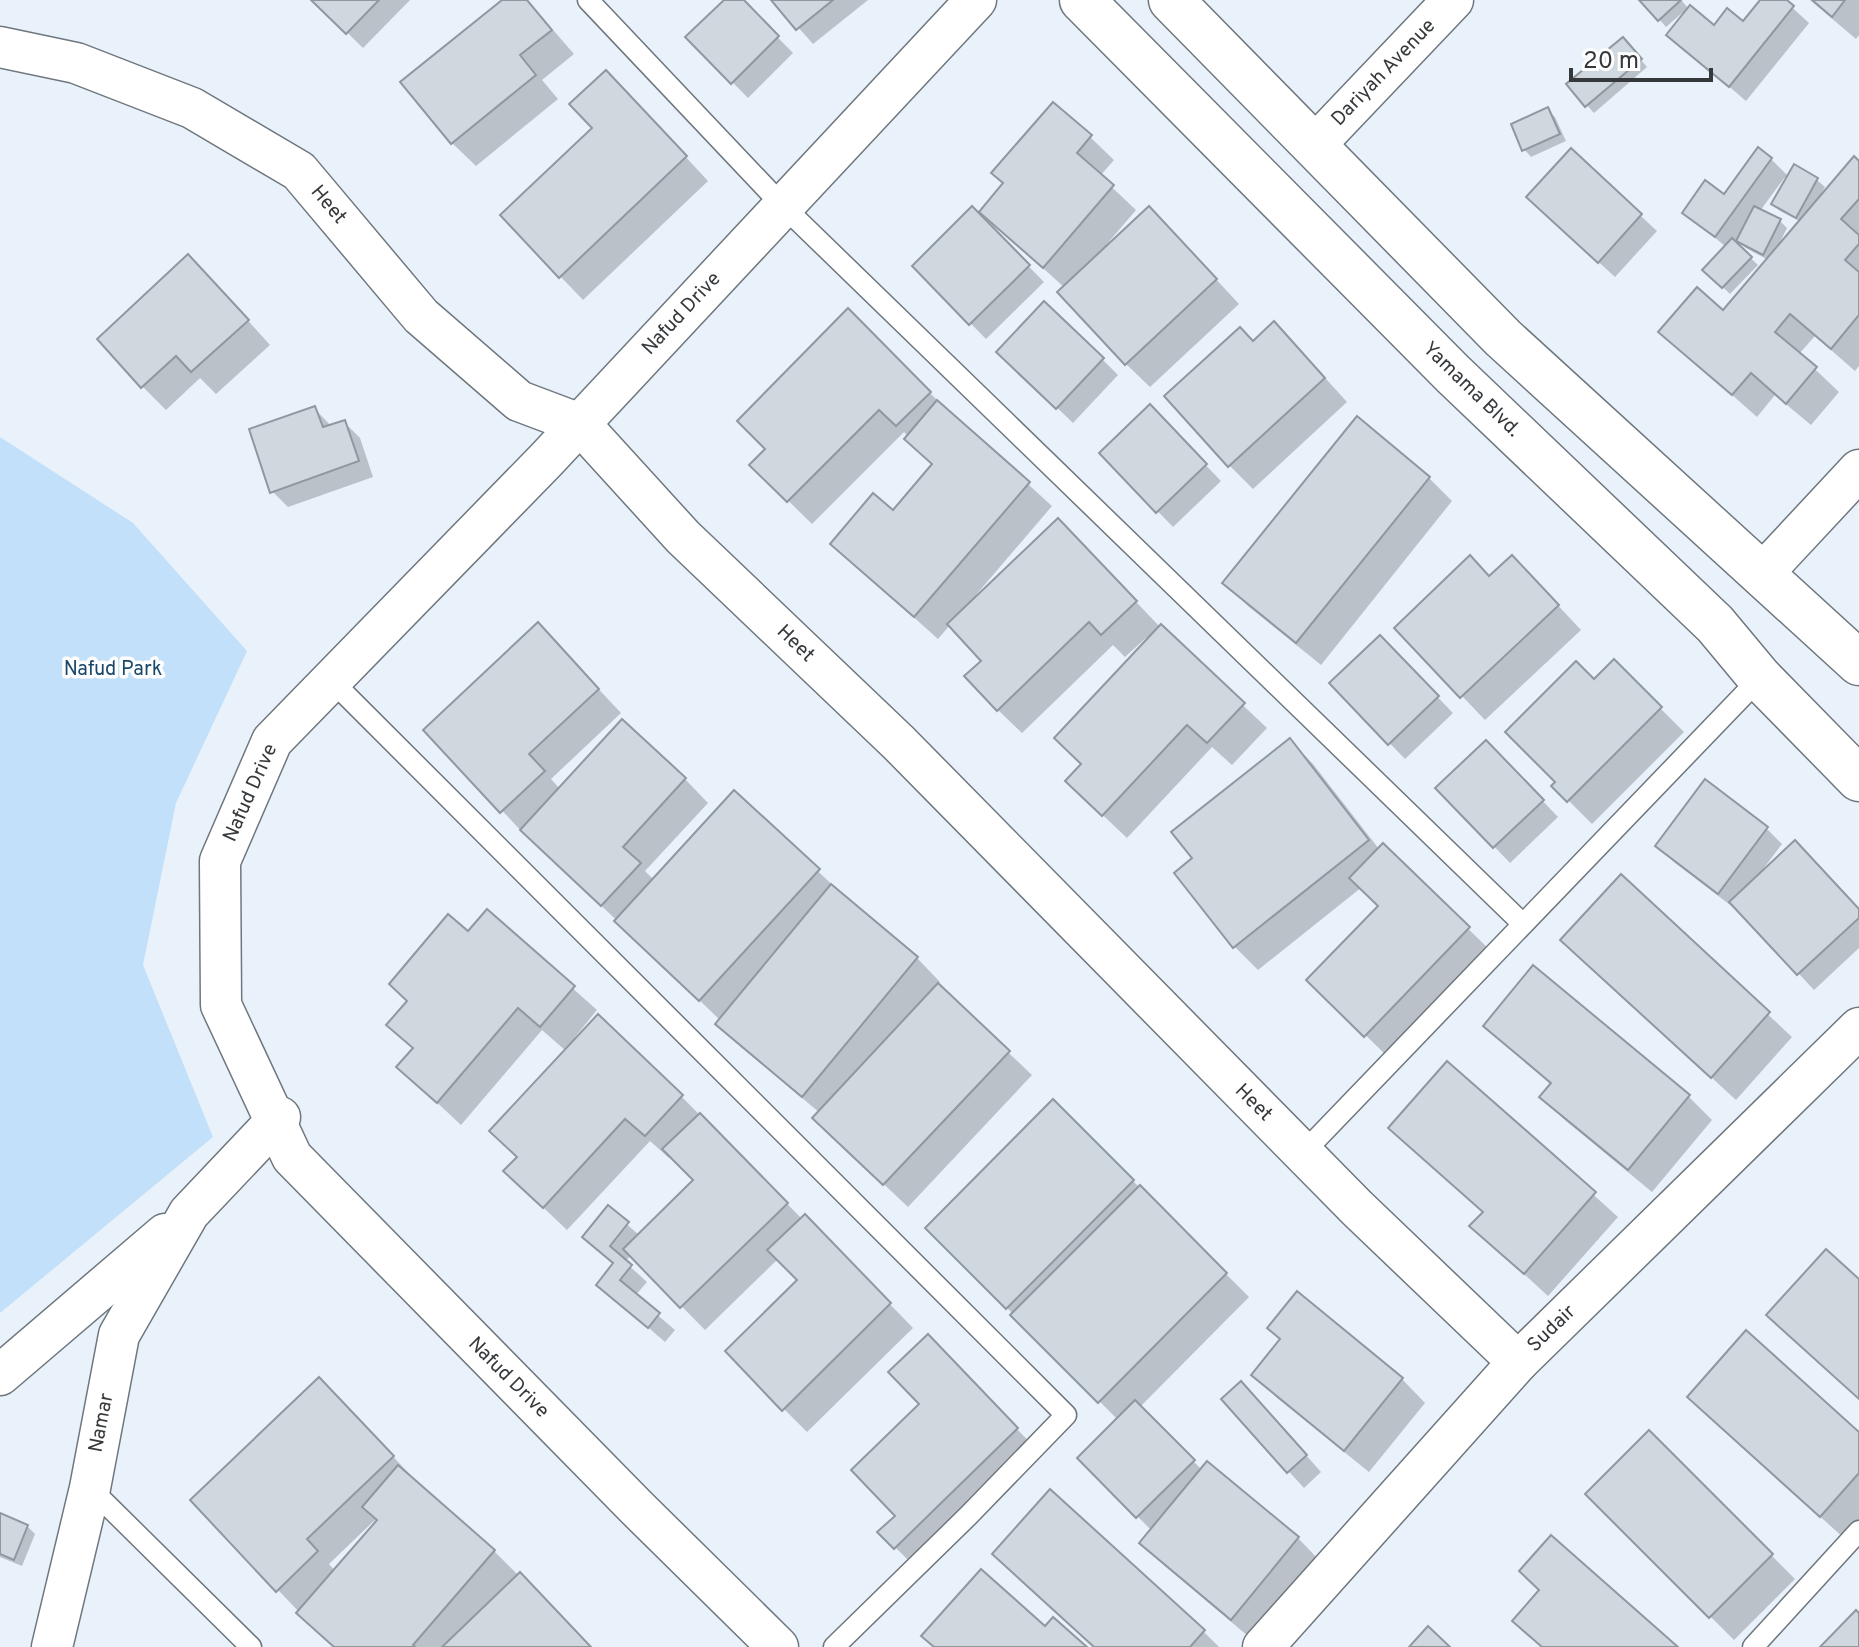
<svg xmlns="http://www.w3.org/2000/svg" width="1859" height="1647" font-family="Overpass,sans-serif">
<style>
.green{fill:#c3e0fa}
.shadow{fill:#0003;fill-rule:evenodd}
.building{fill:#cfd7df;stroke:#8f989f;stroke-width:2}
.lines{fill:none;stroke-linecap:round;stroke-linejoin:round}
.lane-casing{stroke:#6f777e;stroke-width:23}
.street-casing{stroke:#6f777e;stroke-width:43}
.secondary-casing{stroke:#6f777e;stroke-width:47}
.lane{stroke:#fff;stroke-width:20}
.street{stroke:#fff;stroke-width:40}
.secondary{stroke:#fff;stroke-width:44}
.labels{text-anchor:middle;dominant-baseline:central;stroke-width:7;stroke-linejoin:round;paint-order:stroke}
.street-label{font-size:20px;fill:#36393c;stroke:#fefefe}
.park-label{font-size:20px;fill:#19486b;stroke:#fefefe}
</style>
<rect width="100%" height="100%" fill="#e9f2fa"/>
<polygon class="green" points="0,437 133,523 247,651 176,803 143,965 213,1137 0,1313"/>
<g class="shadow">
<polygon points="314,0 410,0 363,48"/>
<polygon points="505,0 527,0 574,54 542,80 558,99 476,166 452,143"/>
<polygon points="727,0 741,0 793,53 748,98 688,37"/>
<polygon points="774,0 868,0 813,44"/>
<polygon points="1642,0 1681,0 1688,8 1666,27"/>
<polygon points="1763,0 1784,0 1809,23 1746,101 1669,35 1744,24"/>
<polygon points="1810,0 1859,0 1859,35 1856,39"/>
<polygon points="1630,47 1647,67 1594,113 1568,84"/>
<polygon points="629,96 708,181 583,300 560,276 594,129"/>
<polygon points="1547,110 1555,117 1566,141 1531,157 1524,149"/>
<polygon points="1090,137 1114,160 1100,176 1136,210 1107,244 1109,246 1172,232 1239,304 1150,387 1126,364 1065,288 981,212"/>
<polygon points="1571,151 1657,231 1615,277 1545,213"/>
<path d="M 1771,159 L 1789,177 L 1794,167 L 1817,180 L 1825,187 L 1820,196 L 1822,197 L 1859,163 L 1859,366 L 1855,371 L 1815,336 L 1799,354 L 1839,392 L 1811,425 L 1775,395 L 1757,417 L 1661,332 L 1724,313 L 1768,260 L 1746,248 L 1739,241 L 1736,244 L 1758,265 L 1730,294 L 1705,270 L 1726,247 L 1685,212 L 1725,197 ZM 1785,177 L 1788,179 L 1773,204 L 1780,211 L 1801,222 L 1779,244 L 1787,228 L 1780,221 L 1760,211 Z"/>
<polygon points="972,209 1044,282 986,339 914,266"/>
<polygon points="212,281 270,345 216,394 200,378 166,410 142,386"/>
<polygon points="848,311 953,416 1052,506 976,595 978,597 1081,544 1160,627 1267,728 1232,765 1212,747 1127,838 1091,804 1083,764 1148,640 1146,638 1125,657 1113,645 1022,733 998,710 984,661 950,625 938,639 832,544 893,513 934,465 909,437 904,432 812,524 752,465 768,449"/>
<polygon points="1254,343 1297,347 1347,402 1253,489 1229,465"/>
<polygon points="1102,359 1118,375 1073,423 1015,367"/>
<polygon points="1150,407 1221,481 1173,527 1101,453"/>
<polygon points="315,409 331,426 344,422 360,438 373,477 288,507 272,491"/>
<polygon points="1429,478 1452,501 1321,665 1248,606 1225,583"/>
<polygon points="1490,578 1535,581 1581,630 1485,720 1397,628"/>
<polygon points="1380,638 1453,713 1405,759 1332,684"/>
<polygon points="561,649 621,713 551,779 560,789 685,779 708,803 645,871 654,880 735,793 842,894 917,958 940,982 937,985 1032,1075 908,1207 838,1141 820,1113 741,1047 718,1023 720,1020 527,834 525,835 426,730"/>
<polygon points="1614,662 1684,732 1592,824 1554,786 1558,782 1594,681"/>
<polygon points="1289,740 1313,764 1379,849 1383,846 1492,952 1389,1058 1309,980 1380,906 1362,887 1258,970 1235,947 1177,873 1195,859"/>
<polygon points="1502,758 1558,817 1510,863 1438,788"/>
<polygon points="1766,828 1782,844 1763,869 1765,871 1859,911 1859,948 1814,990 1736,906 1734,908 1674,862 1658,846"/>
<polygon points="1621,877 1792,1037 1736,1100 1587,963"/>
<polygon points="487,912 597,1010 575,1037 578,1039 599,1017 682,1097 802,1219 828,1240 913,1328 807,1432 784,1409 800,1280 778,1259 705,1330 631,1255 625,1262 647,1282 635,1296 675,1330 665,1342 599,1285 614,1264 585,1237 608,1208 639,1235 696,1180 672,1155 669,1158 650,1141 567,1230 529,1194 519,1158 566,1051 542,1030 461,1125 399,1067 414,1050 389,1025"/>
<polygon points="1533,967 1689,1097 1712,1120 1652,1192 1565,1120 1541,1097 1551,1085 1485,1026"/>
<polygon points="1447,1063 1618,1217 1548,1296 1472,1226 1484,1213 1391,1128"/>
<polygon points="1053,1101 1249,1297 1140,1407 1202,1470 1207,1464 1298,1538 1321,1562 1255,1642 1165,1566 1141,1543 1152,1531 1080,1458 1118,1420 928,1228"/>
<polygon points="1297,1294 1402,1379 1425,1403 1369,1472 1277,1398 1254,1375 1282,1340"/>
<polygon points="951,1360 1040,1453 919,1571 880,1532 897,1516 922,1404"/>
<polygon points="1223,1399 1256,1399 1321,1472 1304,1488"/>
<path d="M 343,1403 L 416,1481 L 414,1482 L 494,1551 L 590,1647 L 334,1647 L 322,1636 L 192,1500 ZM 378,1517 L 380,1520 L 335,1571 L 329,1564 Z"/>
<polygon points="1713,1420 1859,1434 1859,1523 1845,1539"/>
<polygon points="1649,1432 1795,1579 1734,1640 1588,1494"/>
<polygon points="1050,1492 1204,1632 1219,1647 1094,1647"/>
<polygon points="0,1515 27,1526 35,1534 22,1566 0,1557"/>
</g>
<g class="building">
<polygon points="311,0 379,0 346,34"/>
<polygon points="502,0 527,0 552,30 520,55 536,75 451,144 400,82"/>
<polygon points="724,0 744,0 779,36 731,84 685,37"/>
<polygon points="771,0 833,0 796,30"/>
<polygon points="1639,0 1681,0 1658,21"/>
<polygon points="1760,0 1787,0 1794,6 1729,87 1666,35 1690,5 1714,25 1727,8 1743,21"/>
<polygon points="1812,0 1845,0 1832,17"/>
<polygon points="1623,37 1642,59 1585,107 1566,84"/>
<polygon points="606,70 687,156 559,278 500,215 592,128 569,104"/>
<polygon points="1053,102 1092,135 1077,153 1114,185 1043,268 979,212 1003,183 991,173"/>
<polygon points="1548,107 1560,134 1522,151 1511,124"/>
<polygon points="1758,147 1772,158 1715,237 1682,213 1705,180 1724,194"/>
<polygon points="1571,148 1642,214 1598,263 1526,197"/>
<polygon points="1854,156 1859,161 1859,199 1841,219 1859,235 1859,244 1845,260 1859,272 1859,315 1831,349 1790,314 1775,332 1817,367 1786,404 1751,373 1732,395 1658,332 1697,287 1723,310"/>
<polygon points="1794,164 1818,178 1796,218 1771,204"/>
<polygon points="972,206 1030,265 969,325 912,266"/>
<polygon points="1149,206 1217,279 1125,365 1057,292"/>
<polygon points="1754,206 1781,219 1763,255 1736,241"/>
<polygon points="1732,238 1752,257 1722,288 1702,270"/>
<polygon points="188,254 249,320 191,372 176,356 141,388 97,339"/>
<polygon points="1044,301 1104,358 1056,409 996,352"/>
<polygon points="848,308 931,392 896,426 879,410 787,502 749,465 765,449 737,421"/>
<polygon points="1274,321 1325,378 1228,467 1164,396 1240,327 1253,341"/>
<polygon points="937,400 1030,482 914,617 830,544 873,493 893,510 932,464 904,439"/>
<polygon points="1150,404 1207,464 1156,513 1099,453"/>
<polygon points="315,406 323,427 345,420 359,461 270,493 249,429"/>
<polygon points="1357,416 1430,477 1296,643 1222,583"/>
<polygon points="1058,518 1137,601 1101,635 1089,622 997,711 964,676 981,661 947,624"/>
<polygon points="1470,555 1489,576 1512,555 1559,605 1460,698 1394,628"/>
<polygon points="538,622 599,689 529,754 545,771 500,813 423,730"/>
<polygon points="1161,624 1245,703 1207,743 1187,725 1102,816 1065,781 1081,764 1054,738"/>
<polygon points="1380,635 1439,696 1388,745 1329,683"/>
<polygon points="1614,659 1662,707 1567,802 1551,786 1555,782 1505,732 1576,661 1594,679"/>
<polygon points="622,719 686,778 623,847 641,863 601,906 520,830"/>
<polygon points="1290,738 1369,840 1233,948 1174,873 1192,858 1171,832"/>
<polygon points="1486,740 1544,800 1493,848 1435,788"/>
<polygon points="1705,779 1768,827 1718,894 1655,846"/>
<polygon points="734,790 820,869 699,1001 614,921"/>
<polygon points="1795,840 1859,909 1859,918 1797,975 1729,902"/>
<polygon points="1383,843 1470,927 1364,1037 1306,980 1378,906 1349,878"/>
<polygon points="1621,874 1770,1012 1711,1078 1560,940"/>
<polygon points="831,884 918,957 802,1097 715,1024"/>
<polygon points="487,909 575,986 540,1027 518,1008 437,1103 396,1067 413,1048 386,1025 407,1001 389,984 448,914 468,931"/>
<polygon points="1533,965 1690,1095 1628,1170 1539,1097 1551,1083 1483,1026"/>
<polygon points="938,983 1010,1051 883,1185 812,1118"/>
<polygon points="598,1014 683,1095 645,1136 625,1119 543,1208 503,1171 517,1157 489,1131"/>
<polygon points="1447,1061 1596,1192 1524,1274 1469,1226 1483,1212 1388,1128"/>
<polygon points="1053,1099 1134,1180 1006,1309 925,1228"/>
<polygon points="700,1113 788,1203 680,1308 623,1249 693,1180 662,1149"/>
<polygon points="1140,1185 1227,1273 1098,1403 1010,1315"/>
<polygon points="608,1205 629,1222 610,1246 632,1265 620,1280 660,1313 648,1328 596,1285 613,1263 582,1237"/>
<polygon points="805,1214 891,1303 782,1411 725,1351 797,1280 767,1250"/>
<polygon points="1826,1249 1859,1279 1859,1399 1766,1315"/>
<polygon points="1297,1291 1403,1378 1344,1451 1251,1375 1280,1339 1267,1328"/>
<polygon points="1746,1330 1859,1432 1859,1473 1820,1517 1687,1397"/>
<polygon points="928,1334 1018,1428 894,1549 877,1532 895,1516 851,1470 919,1404 888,1372"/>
<polygon points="319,1377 394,1456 307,1539 318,1551 276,1592 190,1500"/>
<polygon points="1241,1381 1307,1455 1287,1473 1221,1399"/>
<polygon points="1135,1400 1195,1460 1136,1518 1077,1458"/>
<polygon points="1649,1430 1773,1554 1709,1618 1585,1494"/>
<polygon points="1207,1461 1299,1537 1231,1620 1139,1543"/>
<polygon points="398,1465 495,1550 413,1645 415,1647 334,1647 296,1613 377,1520 362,1507"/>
<polygon points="1050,1489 1205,1630 1190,1647 1094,1647 992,1554"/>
<polygon points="0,1513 28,1525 14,1560 0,1554"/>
<polygon points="1551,1535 1678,1647 1542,1647 1512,1621 1539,1590 1519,1571"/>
<polygon points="981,1569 1045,1626 1053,1617 1087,1647 934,1647 921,1636"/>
<polygon points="520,1572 591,1647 442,1647"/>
<polygon points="1856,1610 1859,1613 1859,1647 1820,1647"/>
<polygon points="1428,1626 1450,1647 1409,1647"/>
</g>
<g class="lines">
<g class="lane-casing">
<g id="lane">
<polyline points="588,0 783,206 1523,924"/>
<polyline points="331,680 1066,1415 968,1516 834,1647"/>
<polyline points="1303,1153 1760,678"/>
<polyline points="90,1488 251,1647"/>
<polyline points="1753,1647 1859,1531"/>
</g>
</g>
<g class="street-casing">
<g id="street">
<polyline points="0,47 76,63 192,108 299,171 421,316 519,401 580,424 683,537 899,743 1357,1208 1518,1362"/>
<polyline points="1314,146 1453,0"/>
<polyline points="1762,574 1859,470"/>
<polyline points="0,1375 165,1234"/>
<polyline points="52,1647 90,1488 119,1335 189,1213 280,1117"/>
<polyline points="778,1647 637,1508 292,1157 221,1005 220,861 272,741 546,460 976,0"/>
<polyline points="1263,1647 1518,1362 1859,1028"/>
</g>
</g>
<g class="secondary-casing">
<g id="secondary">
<polyline points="1082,0 1453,374 1715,624 1760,678 1859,779"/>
<polyline points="1171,0 1503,338 1859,663"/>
</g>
</g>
<use href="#lane" class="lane"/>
<use href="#street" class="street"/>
<use href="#secondary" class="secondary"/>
</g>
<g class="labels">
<g class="street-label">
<text transform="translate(1384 73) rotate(-46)">Dariyah Avenue</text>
<text transform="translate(328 205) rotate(50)">Heet</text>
<text transform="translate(682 314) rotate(-47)">Nafud Drive</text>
<text transform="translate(1471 390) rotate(44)">Yamama Blvd.</text>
<text transform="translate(795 644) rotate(44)">Heet</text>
<text transform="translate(251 793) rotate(-66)">Nafud Drive</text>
<text transform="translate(1253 1103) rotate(45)">Heet</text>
<text transform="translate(1552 1329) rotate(-44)">Sudair</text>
<text transform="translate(508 1378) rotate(45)">Nafud Drive</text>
<text transform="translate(102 1423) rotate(-79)">Namar</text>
</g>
<g class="park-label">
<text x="113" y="670">Nafud Park</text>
</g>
</g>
<path d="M1571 68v12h140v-12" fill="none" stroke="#36393c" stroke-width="4"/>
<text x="1583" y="68" font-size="24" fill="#36393c" stroke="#fefefe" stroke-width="6" paint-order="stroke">20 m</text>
</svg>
